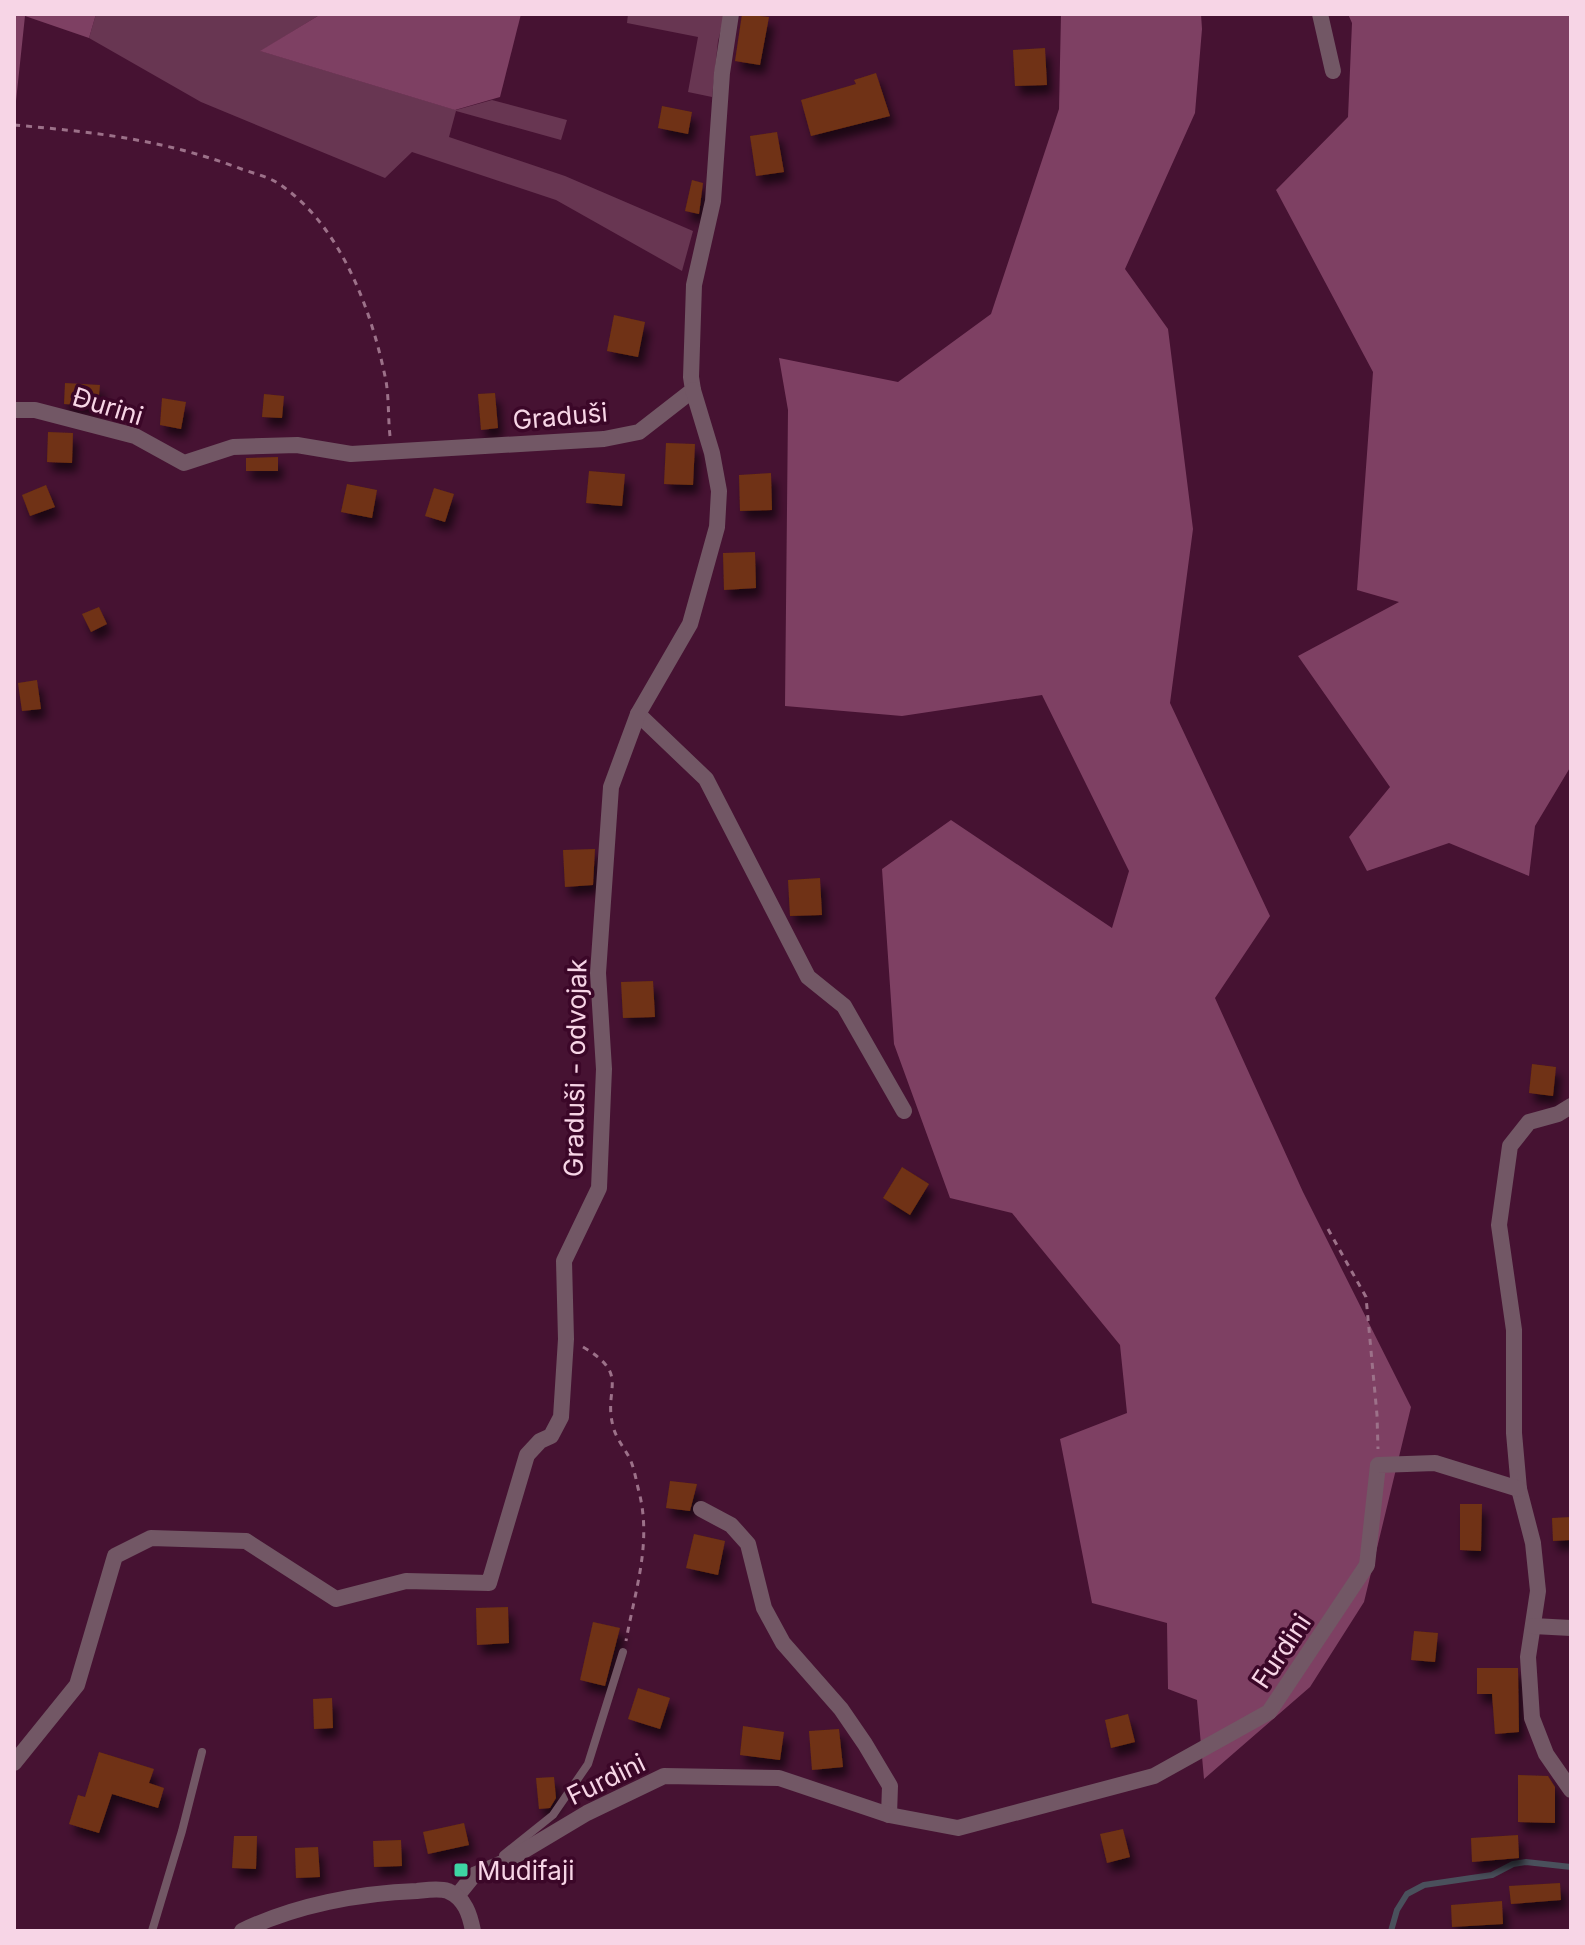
<svg xmlns="http://www.w3.org/2000/svg" width="1585" height="1945" font-family="Inter,sans-serif">
<style>
.green{fill:#683652}
.forest{fill:#7e4063}
.lines{fill:none;stroke-linecap:round;stroke-linejoin:round}
.stream{stroke:#4a505c;stroke-width:6}
.building{fill:#6f3312;filter:url(#shadow)}
.path{stroke:#9c7189;stroke-width:3;stroke-dasharray:6 6;stroke-linecap:butt}
.service{stroke:#725765;stroke-width:8}
.minor{stroke:#725765;stroke-width:16}
.poi-dot{fill:#3ed4a3;stroke:#3b0728;stroke-width:3}
.labels{text-anchor:middle;dominant-baseline:central;stroke-width:7;stroke-linejoin:round;paint-order:stroke}
.street-label{font-size:26px;fill:#f7d5e6;stroke:#3b0728}
.poi-label{font-size:26px;fill:#f7d5e6;stroke:#3b0728;text-anchor:start}
</style>
<defs>
<filter id="shadow"><feDropShadow dx="5" dy="9" stdDeviation="4" flood-color="#0009"/></filter>
</defs>
<rect width="100%" height="100%" fill="#461232"/>
<g class="green">
<polygon points="96,14 321,14 261,51 456,110 492,100 567,120 561,140 456,111 449,137 565,176 693,231 682,271 556,200 412,152 385,178 201,102 89,38"/>
<polygon points="628,14 725,14 718,41 712,97 688,92 698,37 627,23"/>
</g>
<g class="forest">
<polygon points="14,14 96,14 89,38 25,16 14,120"/>
<polygon points="321,14 521,14 500,97 455,110 260,51"/>
<polygon points="1061,14 1201,14 1202,29 1195,113 1125,269 1168,329 1193,529 1170,703 1270,916 1215,998 1303,1192 1411,1407 1364,1602 1310,1687 1204,1779 1197,1700 1168,1689 1167,1623 1092,1603 1060,1439 1127,1413 1120,1345 1012,1213 950,1198 894,1044 882,869 951,820 1112,928 1129,871 1042,695 902,716 785,706 788,410 779,358 898,382 991,314 1059,109"/>
<polygon points="1348,14 1571,14 1571,766 1535,826 1529,876 1449,843 1367,871 1349,837 1390,787 1298,656 1399,602 1357,590 1373,372 1276,190 1348,117 1352,23"/>
</g>
<g class="lines">
<polyline class="stream" points="1391,1931 1397,1910 1407,1894 1424,1885 1492,1875 1513,1864 1526,1862 1571,1867"/>
</g>
<g class="building">
<polygon points="742,14 769,17 760,65 735,61"/>
<polygon points="1045,48 1047,85 1015,86 1013,50"/>
<polygon points="876,73 890,116 811,136 801,100 856,84 854,80"/>
<polygon points="662,106 692,112 688,134 658,128"/>
<polygon points="777,132 784,172 756,176 750,136"/>
<polygon points="692,180 703,183 699,214 685,211"/>
<polygon points="614,315 645,322 638,357 607,351"/>
<polygon points="65,383 100,385 98,406 64,404"/>
<polygon points="495,393 498,428 481,430 478,394"/>
<polygon points="264,394 284,396 282,418 262,417"/>
<polygon points="162,398 186,402 181,429 160,425"/>
<polygon points="48,432 73,433 72,463 47,462"/>
<polygon points="666,443 695,444 693,485 664,484"/>
<polygon points="278,457 278,471 246,471 246,458"/>
<polygon points="589,471 625,474 622,506 586,503"/>
<polygon points="771,473 772,510 740,511 739,475"/>
<polygon points="347,484 377,490 372,518 341,512"/>
<polygon points="46,485 55,507 30,516 22,495"/>
<polygon points="434,488 454,494 445,522 425,516"/>
<polygon points="755,552 756,588 724,590 723,553"/>
<polygon points="99,607 107,624 91,632 82,614"/>
<polygon points="37,680 41,709 22,711 18,683"/>
<polygon points="595,849 593,885 565,887 563,850"/>
<polygon points="820,878 822,915 790,916 788,880"/>
<polygon points="653,981 655,1017 623,1018 621,982"/>
<polygon points="1532,1064 1556,1067 1553,1096 1529,1093"/>
<polygon points="902,1167 929,1184 910,1215 883,1198"/>
<polygon points="670,1481 697,1484 690,1511 666,1508"/>
<polygon points="1460,1504 1482,1504 1481,1551 1460,1550"/>
<polygon points="1571,1517 1571,1540 1553,1541 1552,1518"/>
<polygon points="694,1534 725,1541 718,1575 686,1568"/>
<polygon points="508,1607 509,1643 477,1645 476,1608"/>
<polygon points="593,1622 620,1628 605,1686 580,1680"/>
<polygon points="1414,1631 1438,1633 1435,1662 1411,1660"/>
<polygon points="1477,1668 1518,1668 1519,1732 1495,1734 1492,1694 1477,1694"/>
<polygon points="638,1688 670,1698 660,1729 628,1719"/>
<polygon points="332,1698 333,1728 314,1729 313,1699"/>
<polygon points="1128,1714 1135,1742 1111,1748 1105,1720"/>
<polygon points="743,1726 784,1732 780,1760 740,1755"/>
<polygon points="839,1729 843,1767 812,1770 809,1731"/>
<polygon points="99,1752 154,1769 149,1783 164,1788 158,1808 112,1794 99,1833 69,1824 78,1795 85,1797"/>
<polygon points="1518,1775 1548,1776 1555,1787 1555,1823 1518,1822"/>
<polygon points="554,1777 556,1798 550,1808 539,1809 536,1778"/>
<polygon points="464,1823 469,1845 428,1854 423,1832"/>
<polygon points="1123,1829 1130,1857 1107,1863 1100,1834"/>
<polygon points="1518,1835 1519,1858 1472,1862 1471,1838"/>
<polygon points="234,1836 257,1836 256,1869 232,1868"/>
<polygon points="401,1840 402,1866 374,1867 373,1841"/>
<polygon points="318,1847 320,1877 296,1878 295,1848"/>
<polygon points="1560,1883 1561,1900 1511,1904 1509,1886"/>
<polygon points="1502,1901 1503,1924 1452,1927 1451,1905"/>
</g>
<g class="lines">
<g class="path">
<path d="M 14,125 C 93,132 160,139 236,167 C 248,172 264,175 276,182 C 340,222 372,311 386,381 C 389,399 388,418 390,436"/>
<polyline points="1328,1229 1366,1297 1377,1415 1378,1449"/>
<path d="M 583,1347 C 631,1375 603,1388 613,1426 C 616,1439 624,1447 630,1459 C 634,1468 636,1479 638,1488 C 653,1541 635,1590 626,1641"/>
</g>
<g class="service">
<polyline points="503,1857 503,1855 553,1815 588,1764 623,1652"/>
<polyline points="152,1931 182,1831 202,1752"/>
</g>
<g class="minor">
<polyline points="1320,14 1333,71"/>
<polyline points="14,410 35,410 135,436 184,463 233,447 297,445 351,454 604,439 639,432 693,390 691,377 694,285 713,201 722,73 731,14"/>
<polyline points="638,714 706,779 808,977 844,1006 904,1111"/>
<polyline points="1571,1106 1558,1114 1529,1122 1510,1146 1499,1225 1514,1330 1514,1433 1519,1489 1533,1543 1538,1591 1528,1657 1532,1718 1546,1754 1571,1790"/>
<polyline points="701,1509 731,1525 748,1544 764,1608 783,1643 841,1709 865,1744 890,1786 889,1815"/>
<polyline points="1533,1626 1571,1628"/>
<polyline points="14,1763 77,1685 115,1556 151,1538 246,1541 336,1599 406,1581 489,1583 527,1455 540,1441 551,1436 561,1417 566,1339 564,1261 599,1188 604,1069 598,973 611,787 638,714 690,624 717,527 719,491 712,453 693,390"/>
<polyline points="457,1896 474,1875 505,1862 587,1813 664,1776 779,1778 889,1815 958,1828 1154,1776 1269,1712 1367,1565 1378,1465 1435,1463 1519,1489"/>
<path d="M 242,1931 C 295,1905 360,1893 417,1891 C 427,1890 439,1888 448,1891 C 465,1898 470,1915 473,1931"/>
</g>
</g>
<rect class="poi-dot" x="453" y="1862" width="16" height="16" rx="4"/>
<g class="labels">
<g class="street-label">
<text transform="translate(108 406) rotate(17)">Đurini</text>
<text transform="translate(560 416) rotate(-5)">Graduši</text>
<text transform="translate(575 1068) rotate(-89)">Graduši - odvojak</text>
<text transform="translate(1281 1651) rotate(-56)">Furdini</text>
<text transform="translate(606 1779) rotate(-26)">Furdini</text>
</g>
<g class="poi-label">
<text x="477" y="1870">Mudifaji</text>
</g>
</g>
<rect width="1585" height="1945" fill="none" stroke="#f7d5e6" stroke-width="32"/>
</svg>
